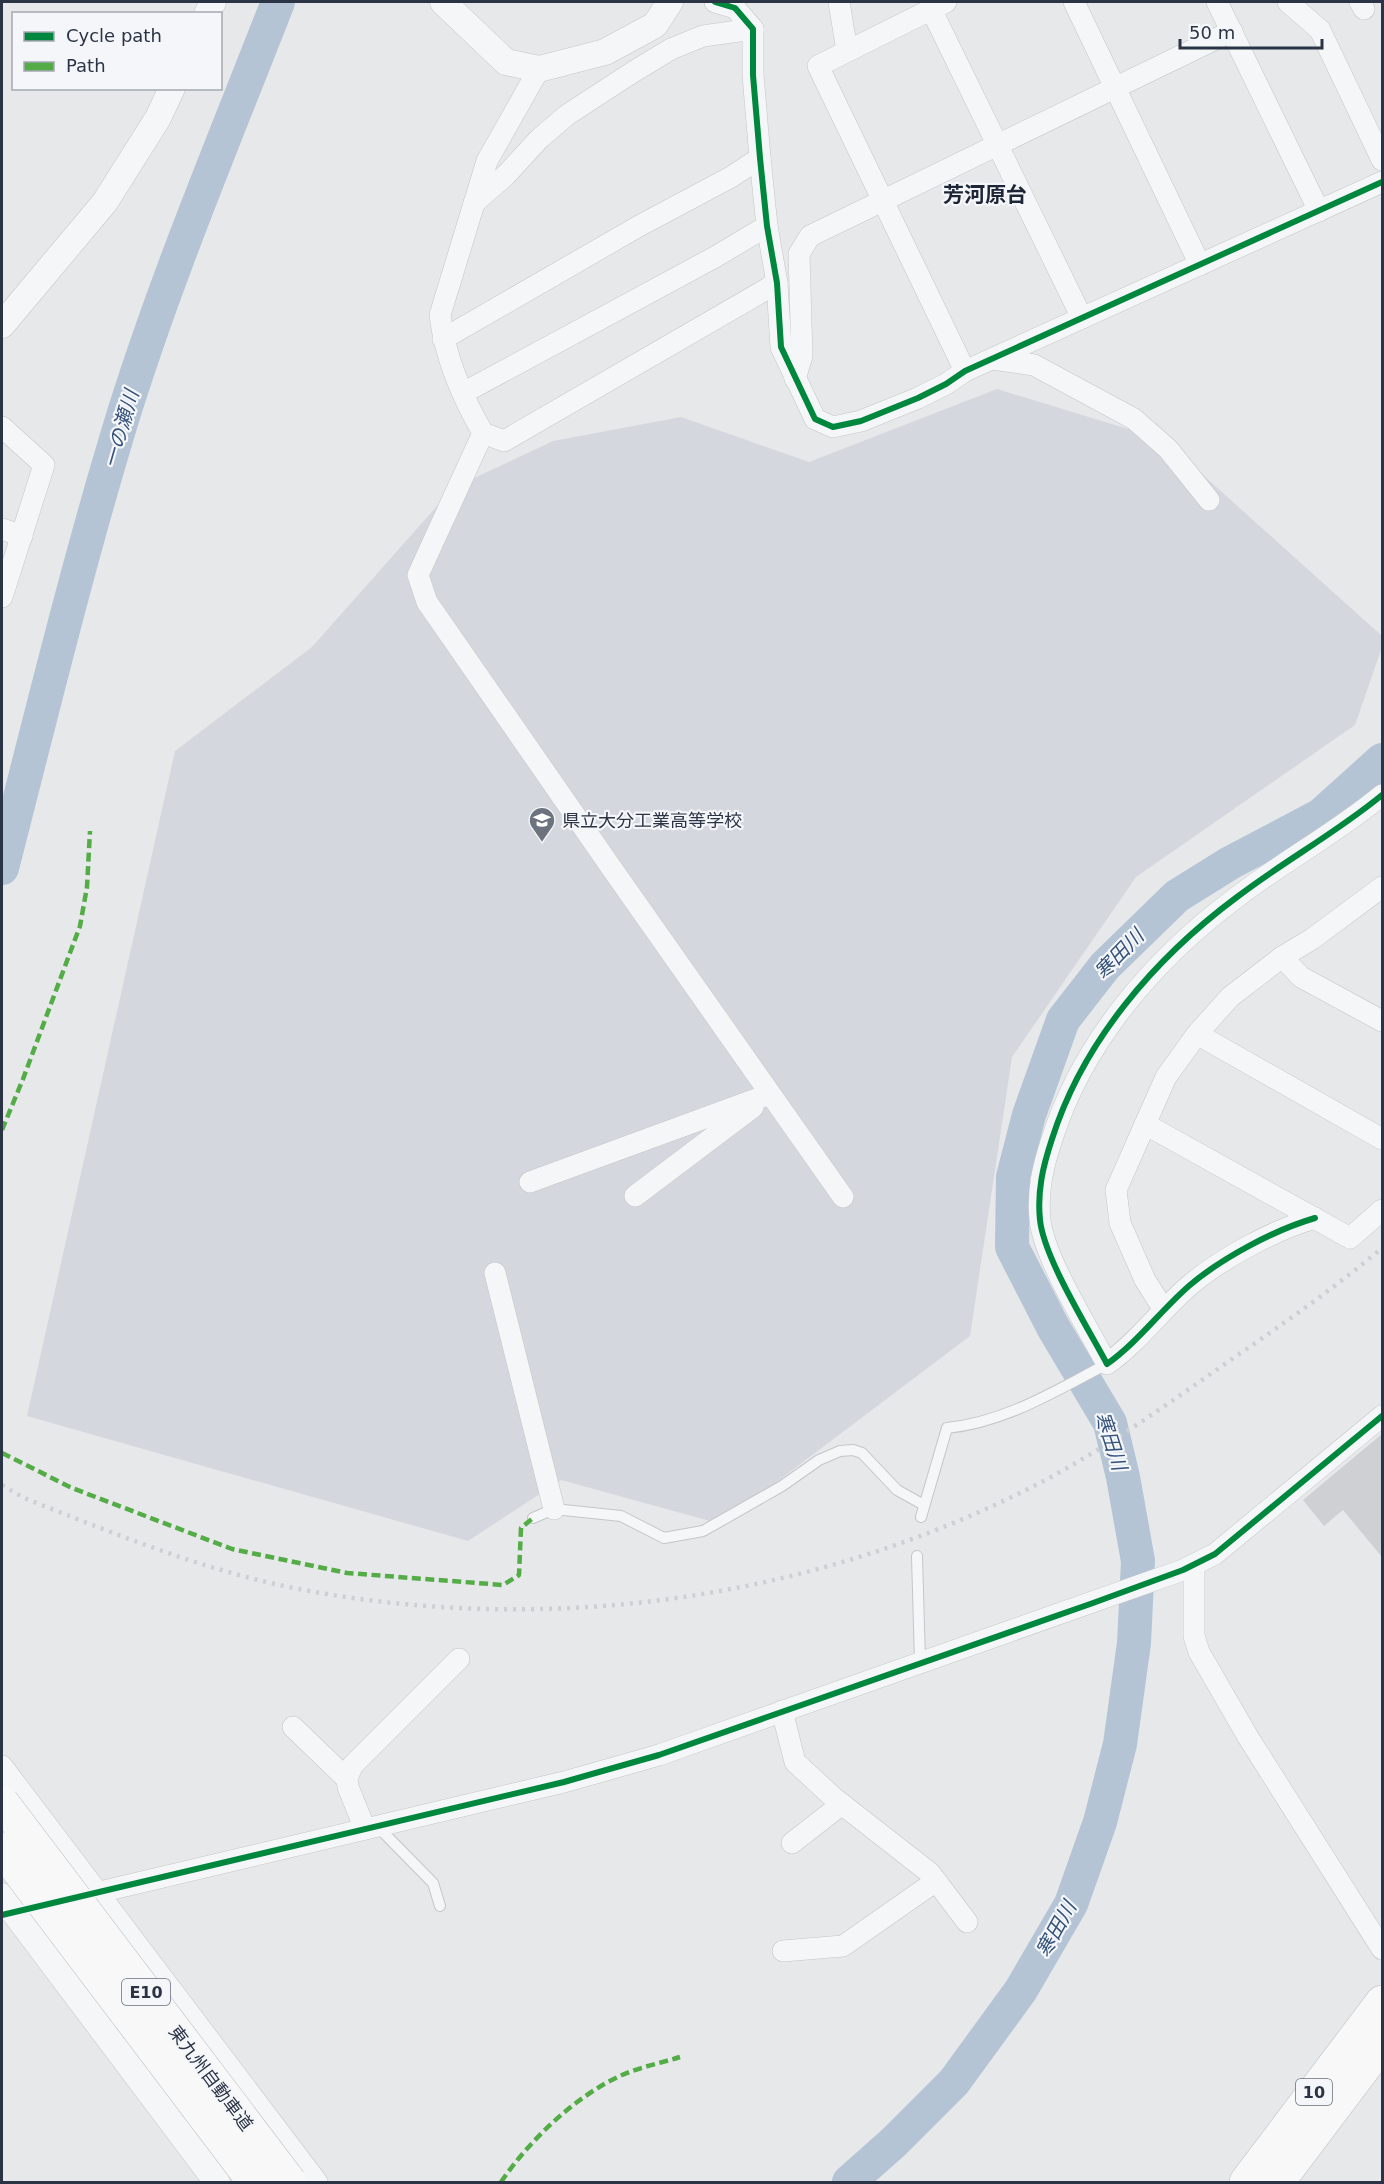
<svg xmlns="http://www.w3.org/2000/svg" width="1384" height="2184" font-family="'DejaVu Sans','Noto Sans JP',sans-serif">
<style>
.built{fill:#d4d7dd}
.lines{fill:none;stroke-linecap:round;stroke-linejoin:round}
.river{stroke:#b4c4d5;stroke-width:34}
.building{fill:#ced0d3}
.service-casing{stroke:#c4c6c8;stroke-width:12}
.minor-casing{stroke:#c4c6c8;stroke-width:22}
.tertiary-casing{stroke:#c4c6c8;stroke-width:27}
.trunk-casing{stroke:#b8bbbf;stroke-width:34}
.service{stroke:#f5f6f7;stroke-width:10}
.minor{stroke:#f5f6f7;stroke-width:21}
.tertiary{stroke:#f5f6f7;stroke-width:26}
.trunk{stroke:#f8f8f8;stroke-width:33}
.rail{stroke:#cecfd2;stroke-width:4.5;stroke-dasharray:3 6;stroke-linecap:butt}
.motorway-bridge-casing{stroke:#b8bbbf;stroke-width:34;stroke-linecap:butt}
.motorway-bridge{stroke:#f8f8f8;stroke-width:33}
.quiet{stroke:#54ac47;stroke-width:4.5;stroke-dasharray:9 4.5;stroke-linecap:butt}
.cycleway-casing{stroke:#f4f6f9;stroke-width:10}
.cycleway{stroke:#00873e;stroke-width:6}
.labels{text-anchor:middle;dominant-baseline:central;stroke-width:4.5;stroke-linejoin:round;paint-order:stroke}
.shield{fill:#f4f6f9;stroke:#676e7b;stroke-width:1.5}
.shield-label{font-size:16px;font-weight:bold;fill:#2b3445}
.poi-label{font-size:18px;fill:#2b3445;stroke:#f4f6f9;text-anchor:start}
.street-label{font-size:18px;fill:#2b3445;stroke:#f4f6f9}
.water-label{font-size:20px;font-style:italic;fill:#34527a;stroke:#f4f6f9}
.quarter-label{font-size:21px;font-weight:bold;fill:#1d2536;stroke:#f4f6f9}
</style>
<rect width="100%" height="100%" fill="#e6e8ea"/>
<polygon class="built" points="997,389 1164,440 1382,636 1382,647 1355,725 1136,877 1012,1057 970,1336 721,1524 561,1480 468,1541 27,1416 175,751 312,647 453,488 553,441 681,417 809,462"/>
<g class="lines">
<g class="river">
<path d="M 2,868 C 41,716 78,563 124,413 C 168,273 225,138 278,2"/>
<polyline points="849,2182 894,2142 954,2082 1021,1990 1071,1904 1100,1822 1120,1744 1134,1643 1138,1561 1123,1477 1110,1423 1053,1327 1012,1247 1013,1177 1029,1115 1063,1020 1105,966 1177,896 1230,863 1321,815 1382,760"/>
</g>
</g>
<polygon class="building" points="1382,1434 1382,1557 1343,1510 1324,1526 1303,1500"/>
<g class="lines">
<g class="service-casing">
<g id="service">
<path d="M 921,1517 L 947,1428 C 1006,1422 1055,1391 1107,1364"/>
<polyline points="533,1518 554,1509 621,1516 664,1538 703,1531 782,1486 819,1460 840,1451 853,1450 862,1453 897,1490 924,1505"/>
<polyline points="917,1556 920,1662"/>
<polyline points="377,1826 433,1883 440,1906"/>
</g>
</g>
<g class="minor-casing">
<g id="minor">
<polyline points="715,2 735,8 753,29 753,75 760,158 767,226 777,283 781,347 815,419 833,427 861,421 918,398 946,384 965,371 1382,182"/>
<polyline points="839,2 847,51"/>
<polyline points="946,2 818,66 965,371"/>
<polyline points="1074,2 1200,265"/>
<polyline points="1217,2 1319,211"/>
<polyline points="1288,2 1320,30 1382,160"/>
<polyline points="1360,2 1364,9"/>
<polyline points="931,9 1082,318"/>
<path d="M 539,69 L 487,161 L 440,315 C 445,357 462,397 483,433 L 504,441 L 777,283"/>
<polyline points="474,203 506,175 539,139 567,115 633,72 671,49 703,36 753,29"/>
<polyline points="443,339 639,226 731,177 760,158"/>
<polyline points="993,359 1034,365 1134,419 1168,449 1209,500"/>
<polyline points="795,379 802,356 799,254 810,236 1232,31"/>
<polyline points="463,393 715,257 767,226"/>
<polyline points="2,427 44,465 2,597"/>
<polyline points="483,433 418,575 427,602 615,873 843,1197"/>
<polyline points="2,529 22,536"/>
<polyline points="1282,957 1301,977 1382,1021"/>
<polyline points="1197,1034 1382,1139"/>
<polyline points="1145,1124 1350,1238 1382,1210"/>
<polyline points="530,1182 770,1094"/>
<polyline points="635,1196 753,1107"/>
<path d="M 1315,1218 C 1274,1230 1222,1258 1190,1285 C 1161,1310 1138,1342 1107,1364 C 1088,1328 1044,1258 1040,1220 C 1037,1191 1043,1166 1052,1139 C 1083,1041 1155,958 1237,897 C 1284,861 1336,833 1382,795"/>
<polyline points="495,1273 554,1509"/>
<polyline points="1164,1310 1145,1280 1120,1223 1116,1190 1166,1077 1197,1034 1230,997 1282,957 1312,939 1382,887"/>
<polyline points="1194,1566 1194,1636 1199,1652 1248,1737 1382,1949"/>
<polyline points="782,1711 795,1762 834,1798 930,1873 967,1922"/>
<polyline points="293,1727 347,1779"/>
<polyline points="2,1766 317,2182"/>
<polyline points="365,1829 348,1787 347,1779 352,1766 459,1659"/>
<polyline points="792,1843 842,1804"/>
<polyline points="66,1900 564,1782 659,1755 1183,1570 1215,1554 1382,1416"/>
<polyline points="783,1951 843,1946 936,1881"/>
</g>
</g>
<g class="tertiary-casing">
<g id="tertiary">
<polyline points="443,2 506,62 539,69 605,52 655,25 670,2"/>
<polyline points="207,14 213,2"/>
<polyline points="2,325 105,202 158,118 172,88"/>
<polyline points="2,1896 217,2182"/>
</g>
</g>
<g class="trunk-casing">
<g id="trunk">
<polyline points="1246,2182 1382,2002"/>
<polyline points="1278,2182 1382,2044"/>
</g>
</g>
<use href="#service" class="service"/>
<use href="#minor" class="minor"/>
<use href="#tertiary" class="tertiary"/>
<use href="#trunk" class="trunk"/>
<path class="rail" d="M 2,1485 L 24,1498 C 115,1534 207,1572 304,1590 C 546,1635 801,1601 1022,1492 C 1093,1457 1158,1411 1222,1366 C 1277,1328 1331,1291 1382,1248"/>
<g class="motorway-bridge-casing">
<g id="motorway-bridge">
<polyline points="2,1802 290,2182"/>
<polyline points="2,1849 254,2182"/>
</g>
</g>
<use href="#motorway-bridge" class="motorway-bridge"/>
<g class="quiet">
<polyline points="2,1130 23,1079 80,926 87,887 90,831"/>
<polyline points="2,1453 72,1488 232,1549 347,1573 503,1585 519,1575 521,1528 533,1518"/>
<path d="M 501,2182 C 529,2141 575,2096 622,2075 C 640,2067 661,2063 680,2057"/>
</g>
<g class="cycleway-casing">
<g id="cycleway">
<polyline points="715,2 735,8 753,29 753,75 760,158 767,226 777,283 781,347 815,419 833,427 861,421 918,398 946,384 965,371 1382,182"/>
<path d="M 1315,1218 C 1274,1230 1222,1258 1190,1285 C 1161,1310 1138,1342 1107,1364 C 1088,1328 1044,1258 1040,1220 C 1037,1191 1043,1166 1052,1139 C 1083,1041 1155,958 1237,897 C 1284,861 1336,833 1382,795"/>
<polyline points="2,1915 564,1782 659,1755 1093,1603 1183,1570 1215,1554 1382,1416"/>
</g>
</g>
<use href="#cycleway" class="cycleway"/>
</g>
<defs>
<g id="school-pin" transform="scale(1.35)"><path d="M0 17L-7.5 6A9.5 9.5 0 1 1 7.5 6Z" fill="#6c737f" stroke="#f4f6f9"/><path d="M0-5L7-2L0 1L-7-2ZM-4 1L0 2.5L4 1V4Q0 6-4 4Z" fill="#fff"/></g>
</defs>
<g fill-rule="evenodd">
<use href="#school-pin" x="542" y="820"/>
</g>
<g class="labels">
<g class="shield">
<rect x="122" y="1979" width="48" height="26" rx="4.5"/>
<rect x="1296" y="2079" width="36" height="26" rx="4.5"/>
</g>
<g class="shield-label">
<text x="146" y="1992">E10</text>
<text x="1314" y="2092">10</text>
</g>
<g class="poi-label">
<text x="562" y="820">県立大分工業高等学校</text>
</g>
<g class="street-label">
<text transform="translate(211 2078) rotate(53)">東九州自動車道</text>
</g>
<g class="water-label">
<text transform="translate(121 429) rotate(-74)">一の瀬川</text>
<text transform="translate(1119 954) rotate(-46)">寒田川</text>
<text transform="translate(1111 1441) rotate(72)">寒田川</text>
<text transform="translate(1056 1929) rotate(-61)">寒田川</text>
</g>
<g class="quarter-label">
<text x="985" y="195">芳河原台</text>
</g>
</g>
<rect width="1384" height="2184" fill="none" stroke="#2b3445" stroke-width="6"/>
<rect x="12" y="12" width="210" height="78" fill="#f4f6f9" stroke="#a4a8b1" stroke-width="1.5"/>
<rect x="24" y="32" width="30" height="9" fill="#00873e" stroke="#a4a8b1" stroke-width="1.5"/>
<text x="66" y="42" font-size="18" fill="#2b3445">Cycle path</text>
<rect x="24" y="62" width="30" height="9" fill="#54ac47" stroke="#a4a8b1" stroke-width="1.5"/>
<text x="66" y="72" font-size="18" fill="#2b3445">Path</text>
<path d="M1180 39v9h142v-9" fill="none" stroke="#2b3445" stroke-width="3"/>
<text x="1189" y="39" font-size="18" fill="#2b3445" stroke="#f4f6f9" stroke-width="4.5" paint-order="stroke">50 m</text>
</svg>
